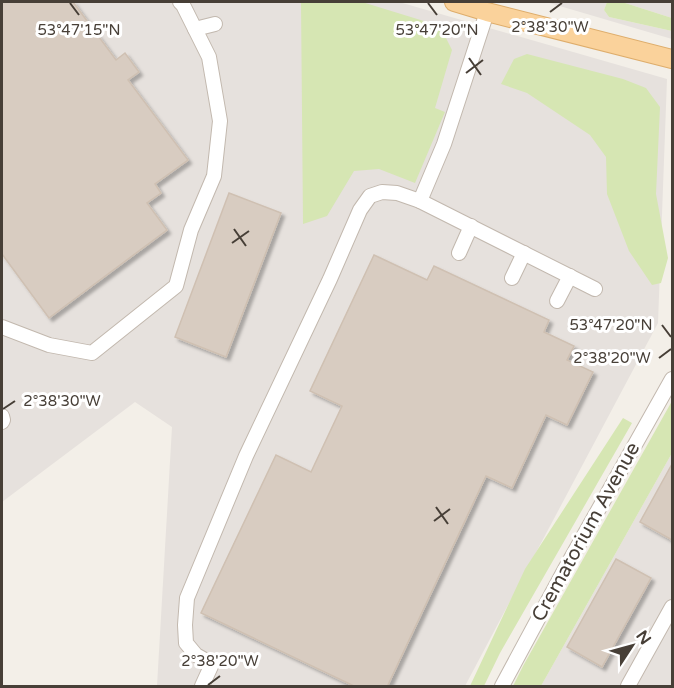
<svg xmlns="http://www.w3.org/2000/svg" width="674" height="688" font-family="'Varela Round',sans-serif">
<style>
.industrial{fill:#e6e1dd}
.green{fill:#d6e6b3}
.building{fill:#d8ccc1;stroke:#cfc0b2;stroke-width:1.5;filter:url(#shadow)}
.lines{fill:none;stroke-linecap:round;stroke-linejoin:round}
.minor-casing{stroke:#c2b8ae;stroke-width:16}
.major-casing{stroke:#dead6b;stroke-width:20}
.minor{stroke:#fff;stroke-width:14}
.major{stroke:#fad29b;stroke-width:18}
.ticks{fill:none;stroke:#473f37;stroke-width:2}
.labels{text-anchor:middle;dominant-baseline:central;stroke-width:6;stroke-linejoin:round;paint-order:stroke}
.street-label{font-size:20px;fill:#473f37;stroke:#fff}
.ticks-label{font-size:15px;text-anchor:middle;fill:#473f37;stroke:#fff;stroke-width:6;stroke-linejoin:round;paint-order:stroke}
</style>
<defs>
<filter id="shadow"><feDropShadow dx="3.5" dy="3.5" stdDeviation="1.5" flood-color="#0004"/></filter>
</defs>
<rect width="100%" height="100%" fill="#f3efe8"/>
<g class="industrial">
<polygon points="2,2 399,2 667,79 658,323 465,686 157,686 172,427 135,402 2,502"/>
<polygon points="546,2 607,2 604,10 609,17 672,31 672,39"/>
<polygon points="622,2 672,2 672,18"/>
<polygon points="672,453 672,686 541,686"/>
</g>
<g class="green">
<polygon points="301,2 362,2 440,26 452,50 435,108 445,112 415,183 379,169 354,171 327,216 303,224"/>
<polygon points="607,2 622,2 672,18 672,31 609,17 604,10"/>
<polygon points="527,54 623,79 646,88 660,107 656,194 668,258 661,283 652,285 629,251 607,194 606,157 590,135 527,93 501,84 514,59"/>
<polygon points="672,401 672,453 541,686 513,686 523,666"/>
<polygon points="623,418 632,423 500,653 484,686 470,686 525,569"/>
</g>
<g class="building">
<polygon points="2,2 73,2 116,60 125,53 139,72 128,80 188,160 155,184 161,193 147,203 167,230 49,318 2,254"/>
<polygon points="229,193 281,213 226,357 175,337"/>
<polygon points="374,255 427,280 434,266 549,320 544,332 574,346 567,360 593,372 567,425 546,415 512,488 486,476 387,687 356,687 201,613 276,455 311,472 342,406 310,391"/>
<polygon points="672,464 672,540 640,522"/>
<polygon points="616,559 651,578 602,667 567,647"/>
</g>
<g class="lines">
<g class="minor-casing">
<g id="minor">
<polyline points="487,12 444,144 420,201 595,289"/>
<polyline points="195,29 215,24"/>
<polyline points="459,253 471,226"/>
<polyline points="512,278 524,253"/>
<polyline points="557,301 570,276"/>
<polyline points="2,327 49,345 92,353 176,286 191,230 214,176 220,121 209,57 183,5 180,2"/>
<polyline points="2,416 3,420 2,422"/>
<polyline points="202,686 212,664 196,655 186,643 185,625 187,598 246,456 330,279 360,210 370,196 382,192 397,193 420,201"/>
<polyline points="502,686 565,569 672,379"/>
<polyline points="628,686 672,607"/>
</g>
</g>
<g class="major-casing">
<polyline id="major" points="454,2 487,12 672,59"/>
</g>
<use href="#minor" class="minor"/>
<use href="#major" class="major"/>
</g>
<path class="ticks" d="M 70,3 L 79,15M 428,3 L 437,15M 550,12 L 562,3M 469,58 L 481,75M 466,73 L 483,60M 234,229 L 246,246M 232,243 L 249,231M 662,325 L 671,337M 659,358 L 671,349M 3,409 L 15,401M 436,507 L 448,524M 434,521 L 450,509M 208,685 L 220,676"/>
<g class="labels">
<g class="street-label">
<text transform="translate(586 532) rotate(-61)">Crematorium Avenue</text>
</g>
</g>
<g class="ticks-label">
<text x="550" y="32">2°38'30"W</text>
<text x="79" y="35">53°47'15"N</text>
<text x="437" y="35">53°47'20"N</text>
<text x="611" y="330">53°47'20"N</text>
<text x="612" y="363">2°38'20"W</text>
<text x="62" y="406">2°38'30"W</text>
<text x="220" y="666">2°38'20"W</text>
</g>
<rect width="674" height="688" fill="none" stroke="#473f37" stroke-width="6"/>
<g transform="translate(632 646) rotate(54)" stroke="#ffffff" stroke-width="4.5" paint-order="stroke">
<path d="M0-4.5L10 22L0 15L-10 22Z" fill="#473f37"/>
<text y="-9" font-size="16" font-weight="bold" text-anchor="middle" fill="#473f37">N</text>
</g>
</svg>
